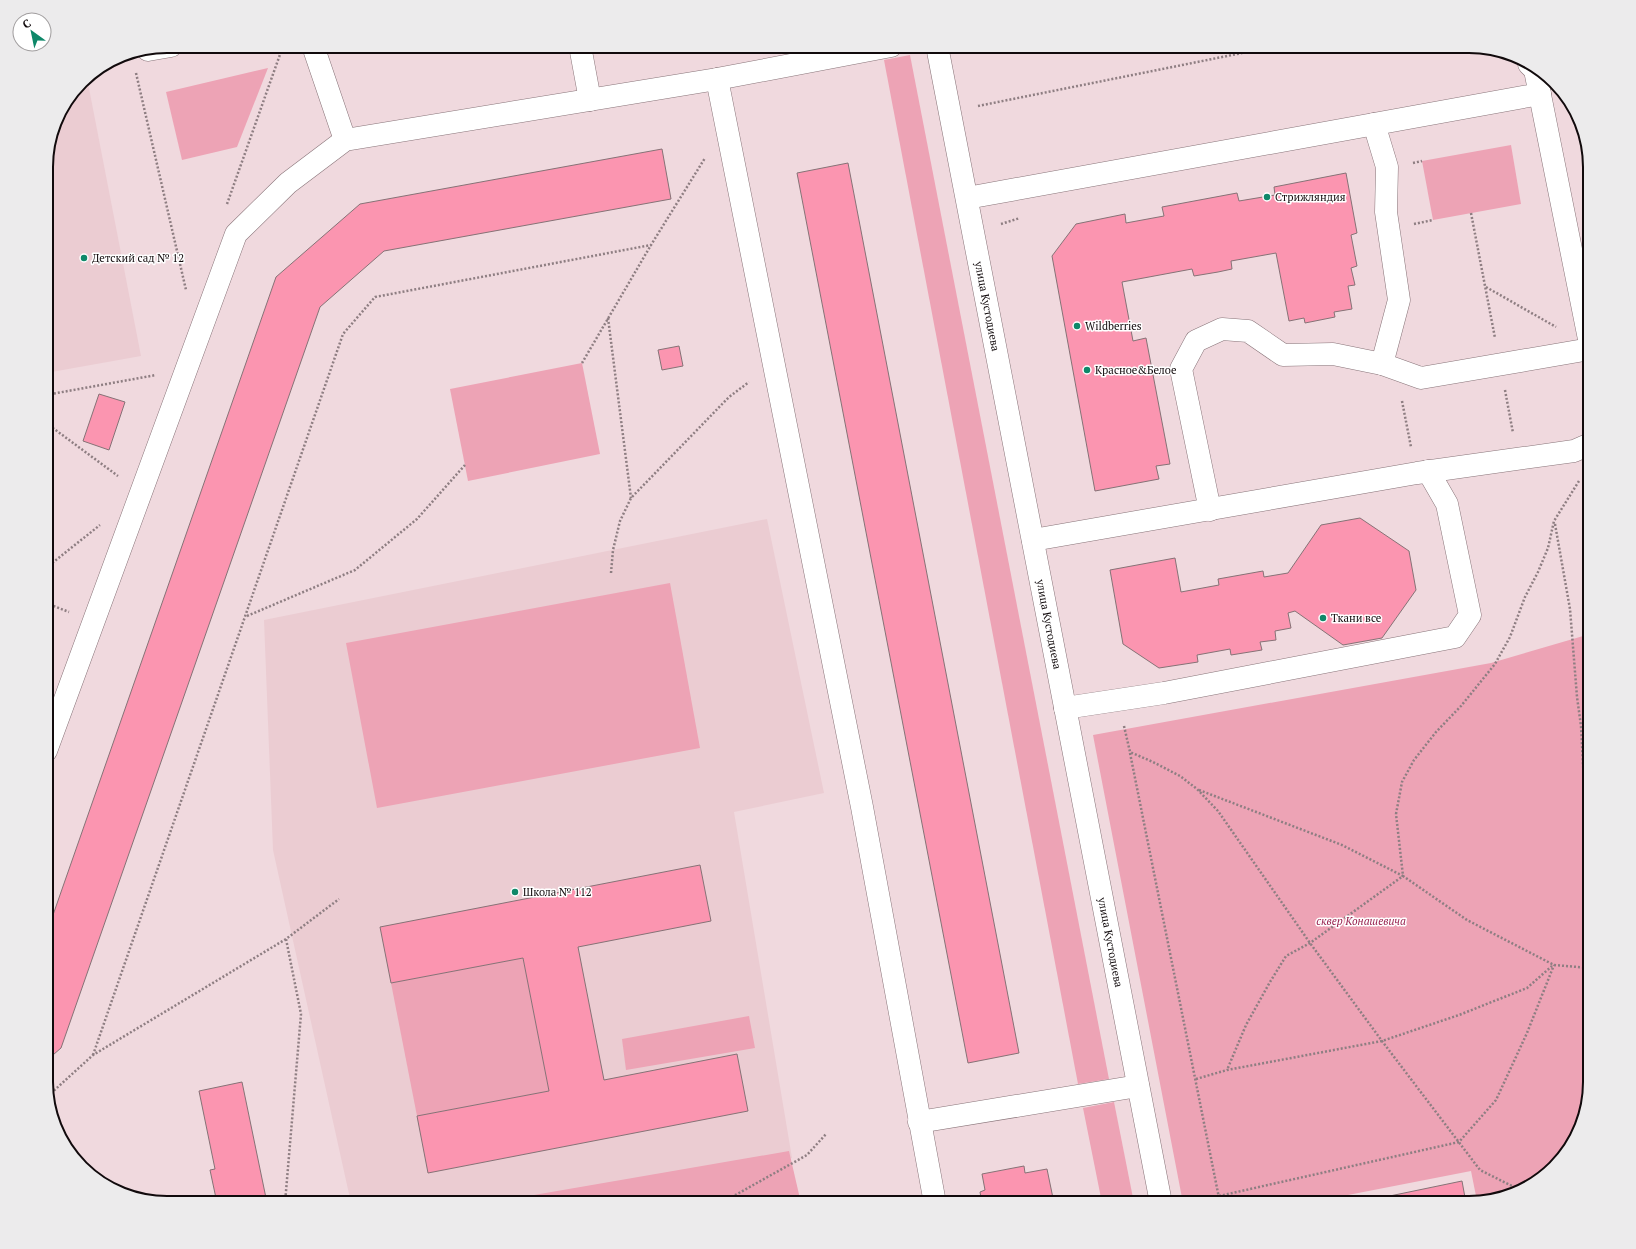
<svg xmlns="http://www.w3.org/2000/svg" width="1636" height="1249" font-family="'PT Serif',serif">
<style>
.built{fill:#ebccd2}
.green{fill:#eda3b5}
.building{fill:#fb95b0;stroke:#867276}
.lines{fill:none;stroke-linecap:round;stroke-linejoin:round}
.minor-casing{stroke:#887479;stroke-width:23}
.path{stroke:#8e7e82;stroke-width:2.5;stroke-dasharray:2 2;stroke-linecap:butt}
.minor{stroke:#fff;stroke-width:22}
.poi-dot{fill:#0e8869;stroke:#fff;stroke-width:1.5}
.labels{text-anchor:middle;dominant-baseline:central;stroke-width:3;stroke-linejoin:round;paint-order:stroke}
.poi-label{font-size:11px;fill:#110a0c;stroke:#fff;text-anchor:start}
.street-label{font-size:11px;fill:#110a0c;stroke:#fff}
.park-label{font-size:11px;font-style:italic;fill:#97214e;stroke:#fff}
.rim{fill:none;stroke:#110a0c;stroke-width:2}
</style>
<rect width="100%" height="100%" fill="#f0d9de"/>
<g class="built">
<polygon points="87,78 141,356 46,373 46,160 55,121 82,81"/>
<polygon points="767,519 824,793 734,812 792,1158 556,1203 351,1203 273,850 264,620"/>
</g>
<g class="green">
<polygon points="910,55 1109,1079 1078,1084 884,60"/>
<polygon points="268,68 237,147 182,160 166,92"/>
<polygon points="1511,145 1521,204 1433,220 1422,161"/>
<polygon points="582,363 600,454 468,481 450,389"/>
<polygon points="670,583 700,748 377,808 346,643"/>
<polygon points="1590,634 1590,1082 1583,1121 1565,1156 1522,1191 1477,1201 1471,1171 1307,1203 1183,1203 1093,735 1491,663"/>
<polygon points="523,958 549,1091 417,1116 391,983"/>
<polygon points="749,1016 755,1048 626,1070 622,1039"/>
<polygon points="1114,1102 1134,1203 1102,1203 1083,1108"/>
<polygon points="789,1151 801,1203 488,1203"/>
</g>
<g class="building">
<polygon points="658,46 683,46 677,49 659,49"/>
<polygon points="662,149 671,199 384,251 320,307 61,1048 46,1061 46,935 276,277 360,204"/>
<polygon points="848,163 1019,1053 968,1063 797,173"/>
<polygon points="1346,173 1357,233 1351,235 1357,266 1351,268 1355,285 1348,286 1352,309 1334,312 1335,317 1305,323 1304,318 1289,321 1276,253 1231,261 1232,269 1218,272 1194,276 1192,269 1122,282 1133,341 1146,338 1170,464 1156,466 1159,479 1095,491 1052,256 1076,224 1125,214 1126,223 1164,216 1162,207 1237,193 1239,201 1275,195 1274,187"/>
<polygon points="679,346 683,366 662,370 658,350"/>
<polygon points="99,394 125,402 109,450 83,441"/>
<polygon points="1360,518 1409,551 1416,590 1382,638 1343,645 1295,611 1288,613 1291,628 1275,631 1276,640 1260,642 1262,650 1231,655 1230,649 1197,655 1198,662 1159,668 1123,644 1110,570 1175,558 1181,592 1219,585 1218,579 1263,571 1264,577 1288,573 1321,525"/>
<polygon points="700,865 711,921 578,947 604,1080 737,1054 748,1111 428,1173 417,1116 549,1091 523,958 391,983 380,927"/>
<polygon points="242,1082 266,1198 244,1203 217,1203 210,1170 215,1169 199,1091"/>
<polygon points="1024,1166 1025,1173 1047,1169 1054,1203 982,1203 980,1192 985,1190 982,1174"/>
<polygon points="1462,1181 1466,1203 1356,1203"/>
<polygon points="872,1196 873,1203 835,1203"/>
</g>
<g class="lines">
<g class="minor-casing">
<g id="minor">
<polyline points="313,46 345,140"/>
<polyline points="580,46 590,100"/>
<path id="s1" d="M 937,46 L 1161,1203"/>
<polyline points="148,50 171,46"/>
<polyline points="1529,64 1535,70 1590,344"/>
<polyline points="717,79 862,807 935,1203"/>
<polyline points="1374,124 1387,167 1386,212 1399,300 1382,364"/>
<polyline points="967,198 1540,94"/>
<polyline points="1210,510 1181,369 1196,341 1222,329 1248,331 1283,355 1333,354 1382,364 1421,378 1590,349"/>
<polyline points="1033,540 1417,473 1574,451 1590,444"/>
<polyline points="1065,708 1164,693 1455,637 1470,615 1447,504 1428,471"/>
<polyline points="46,751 236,234 288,183 345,140 717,79 891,46"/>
<polyline points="919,1122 1138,1086"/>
</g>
</g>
<g class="path">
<polyline points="136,73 186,290"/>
<polyline points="978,106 1277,46"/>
<polyline points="1413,163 1422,161"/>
<polyline points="227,204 283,46"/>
<polyline points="1471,213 1495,338"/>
<polyline points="1001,224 1020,218"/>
<polyline points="1414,224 1433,220"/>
<polyline points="1486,287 1556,327"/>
<polyline points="608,318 631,498"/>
<polyline points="582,363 651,245"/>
<polyline points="1505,390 1513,433"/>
<polyline points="46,395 156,375"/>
<polyline points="1402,401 1411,447"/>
<polyline points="46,423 118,476"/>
<polyline points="1579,481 1554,521 1548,548 1538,572 1525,597 1510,637 1495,664 1461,706 1436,732 1414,760 1402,782 1396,814 1403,876 1467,920 1554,965 1590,968"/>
<polyline points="1555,524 1570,609 1577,697 1581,726 1584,782 1590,830"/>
<polyline points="46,568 100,525"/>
<polyline points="611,573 613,550 620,521 631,498 729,397 749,382"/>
<polyline points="46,603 69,612"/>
<polyline points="247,616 355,570 417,519 465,465"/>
<polyline points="1124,726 1130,752 1153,762 1180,776 1197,789 1218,811 1310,943 1382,1041 1480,1170 1522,1191"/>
<polyline points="1130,753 1220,1203"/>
<polyline points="1199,790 1342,845 1403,876 1310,943 1286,956 1270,982 1246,1025 1227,1070"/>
<polyline points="93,1055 343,334 375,297 651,245 705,158"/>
<polyline points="1196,1079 1227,1070 1382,1041 1459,1015 1527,988 1552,966"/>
<polyline points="48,1096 93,1055 286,939 339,899"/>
<polyline points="1219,1196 1459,1142 1496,1100 1527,1033 1554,965"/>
<polyline points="285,1203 301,1014 286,939"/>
<polyline points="721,1203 807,1155 826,1134"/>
</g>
<use href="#minor" class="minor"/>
</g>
<g class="poi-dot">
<circle cx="1267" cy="197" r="4"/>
<circle cx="84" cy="258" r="4"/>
<circle cx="1077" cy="326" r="4"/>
<circle cx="1087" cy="370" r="4"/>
<circle cx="1323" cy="618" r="4"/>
<circle cx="515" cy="892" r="4"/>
</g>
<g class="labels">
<g class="poi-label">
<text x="1275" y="197">Стрижляндия</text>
<text x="92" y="258">Детский сад № 12</text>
<text x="1085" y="326">Wildberries</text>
<text x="1095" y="370">Красное&amp;Белое</text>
<text x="1331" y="618">Ткани все</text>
<text x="523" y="892">Школа № 112</text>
</g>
<g class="street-label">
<text stroke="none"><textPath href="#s1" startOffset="265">улица Кустодиева</textPath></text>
<text stroke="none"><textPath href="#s1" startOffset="589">улица Кустодиева</textPath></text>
<text stroke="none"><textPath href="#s1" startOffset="913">улица Кустодиева</textPath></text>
</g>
<g class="park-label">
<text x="1361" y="921">сквер Конашевича</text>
</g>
</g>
<path d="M0 0H1636V1249H0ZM167 53H1469A114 114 0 0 1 1583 167V1082A114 114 0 0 1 1469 1196H167A114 114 0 0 1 53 1082V167A114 114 0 0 1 167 53Z" fill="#ecebec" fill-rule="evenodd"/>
<path class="rim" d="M167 53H1469A114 114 0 0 1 1583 167V1082A114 114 0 0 1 1469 1196H167A114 114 0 0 1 53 1082V167A114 114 0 0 1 167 53Z"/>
<g transform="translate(32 32) rotate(327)"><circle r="19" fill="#ffffff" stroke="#a09d9e"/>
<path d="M0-3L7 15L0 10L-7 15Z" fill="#0e8869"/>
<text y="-6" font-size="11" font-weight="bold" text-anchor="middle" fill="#110a0c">С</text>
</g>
</svg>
